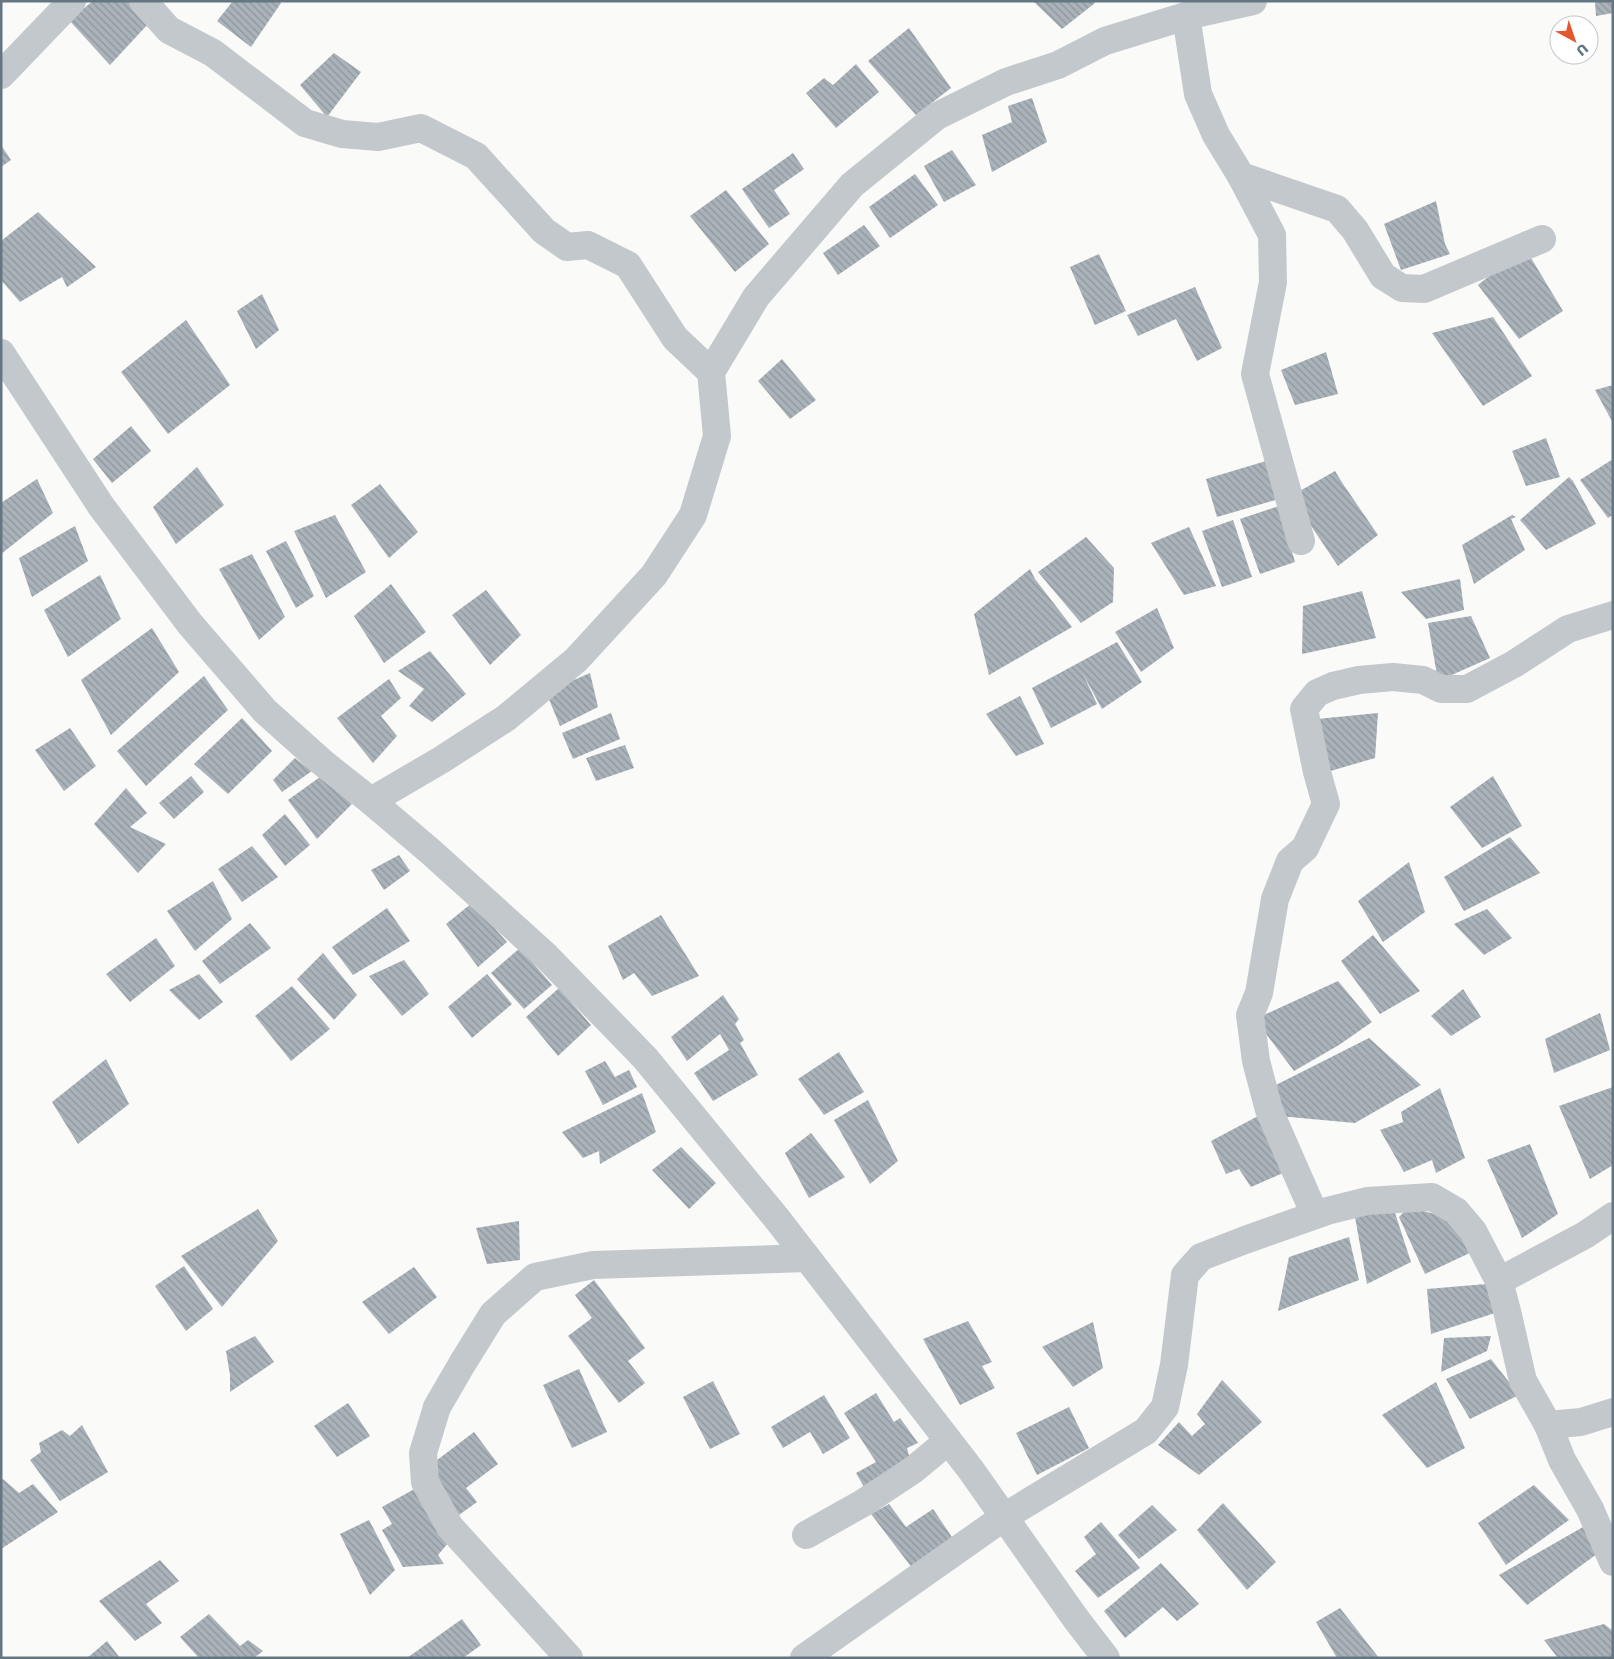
<svg xmlns="http://www.w3.org/2000/svg" width="1614" height="1659" font-family="Rubik,sans-serif">
<style>
.building{fill:url(#building-back-hatch)}
.lines{fill:none;stroke-linecap:round;stroke-linejoin:round}
.minor{stroke:#c3c8cc;stroke-width:28}
</style>
<defs>
<pattern id="building-back-hatch" width="6" height="6" patternUnits="userSpaceOnUse" patternTransform="scale(1.25)"><rect width="6" height="6" fill="#aab3b9"/><path d="M-1 5l2 2M0 0l6 6M5-1l2 2" fill="none" stroke="#8e969c"/></pattern>
</defs>
<rect width="100%" height="100%" fill="#fafaf8"/>
<g class="building">
<polygon points="93,1 131,1 149,23 110,65 69,20"/>
<polygon points="233,1 278,1 281,3 251,47 217,21"/>
<polygon points="1033,1 1094,1 1095,3 1062,29"/>
<polygon points="1595,1 1613,1 1613,13 1596,16"/>
<polygon points="909,28 951,88 916,115 868,61"/>
<polygon points="334,53 361,72 327,117 300,85"/>
<polygon points="856,64 879,92 836,128 806,93 824,78 833,85"/>
<polygon points="1032,98 1047,142 992,172 982,135 1012,122 1008,106"/>
<polygon points="1,145 11,160 1,167"/>
<polygon points="952,150 976,185 944,202 924,166"/>
<polygon points="793,153 804,169 774,190 790,214 769,228 742,189"/>
<polygon points="915,174 938,205 890,238 869,207"/>
<polygon points="726,190 769,244 735,272 690,216"/>
<polygon points="1436,201 1445,244 1450,254 1401,270 1384,224"/>
<polygon points="38,212 96,267 67,287 62,277 20,302 1,280 1,241"/>
<polygon points="864,225 880,246 838,275 823,253"/>
<polygon points="1525,248 1563,311 1519,339 1478,285"/>
<polygon points="1099,254 1126,311 1095,325 1070,267"/>
<polygon points="1195,287 1222,348 1197,361 1176,319 1138,336 1127,315"/>
<polygon points="262,294 279,330 256,349 237,311"/>
<polygon points="1493,317 1532,376 1483,406 1432,333"/>
<polygon points="186,320 230,385 168,434 121,372"/>
<polygon points="1326,352 1338,394 1295,405 1281,370"/>
<polygon points="782,359 816,400 790,419 758,381"/>
<polygon points="1613,385 1613,423 1595,390"/>
<polygon points="131,426 151,451 112,483 93,459"/>
<polygon points="1546,438 1560,477 1526,486 1512,451"/>
<polygon points="1613,459 1613,515 1608,518 1580,480"/>
<polygon points="1266,461 1279,499 1217,517 1206,479"/>
<polygon points="197,467 224,505 176,544 153,507"/>
<polygon points="1335,471 1343,484 1378,535 1338,566 1291,496"/>
<polygon points="1569,477 1573,481 1596,524 1546,550 1520,520"/>
<polygon points="37,479 53,513 1,554 1,503"/>
<polygon points="380,484 418,532 389,558 351,505"/>
<polygon points="1279,506 1295,562 1260,574 1240,519"/>
<polygon points="335,515 366,572 326,598 294,531"/>
<polygon points="1512,515 1516,517 1511,519 1525,550 1474,584 1462,545"/>
<polygon points="1233,520 1252,577 1222,587 1202,531"/>
<polygon points="75,526 88,561 32,597 19,558"/>
<polygon points="1189,527 1216,586 1184,595 1151,543"/>
<polygon points="1086,537 1114,568 1113,602 1081,623 1038,572"/>
<polygon points="286,541 314,596 296,608 266,551"/>
<polygon points="252,554 285,617 259,640 219,569"/>
<polygon points="1030,569 1035,579 1072,627 989,675 974,614"/>
<polygon points="100,575 121,619 68,657 44,610"/>
<polygon points="1460,579 1464,610 1426,619 1401,592"/>
<polygon points="391,584 426,632 384,663 354,616"/>
<polygon points="486,590 521,635 490,665 452,615"/>
<polygon points="1362,591 1376,638 1302,654 1303,606"/>
<polygon points="1157,608 1174,648 1141,672 1115,632"/>
<polygon points="1471,616 1490,658 1438,681 1428,623"/>
<polygon points="152,628 179,672 111,735 81,680"/>
<polygon points="1117,642 1142,682 1102,709 1083,674 1097,704 1051,728 1032,688"/>
<polygon points="430,651 466,694 432,722 409,706 424,689 398,671"/>
<polygon points="590,673 598,707 560,726 546,692"/>
<polygon points="204,676 228,710 146,786 117,751"/>
<polygon points="389,679 401,698 381,716 397,736 373,763 337,718"/>
<polygon points="1020,696 1044,744 1016,756 986,714"/>
<polygon points="611,713 620,739 573,759 562,733"/>
<polygon points="1378,713 1375,758 1327,772 1317,719"/>
<polygon points="242,718 272,751 228,794 194,764"/>
<polygon points="70,728 96,766 64,791 35,750"/>
<polygon points="625,745 634,768 596,781 586,758"/>
<polygon points="295,758 312,771 282,792 273,780"/>
<polygon points="191,776 204,792 174,819 159,803"/>
<polygon points="1493,776 1522,826 1482,848 1450,807"/>
<polygon points="320,777 352,804 317,839 288,800"/>
<polygon points="126,788 147,813 130,827 166,844 138,873 94,824"/>
<polygon points="285,814 310,845 285,866 262,835"/>
<polygon points="1510,837 1540,873 1464,911 1444,877"/>
<polygon points="252,846 278,877 242,902 218,869"/>
<polygon points="399,855 410,871 384,890 371,870"/>
<polygon points="1409,862 1425,912 1383,942 1358,901"/>
<polygon points="213,881 232,919 195,951 167,911"/>
<polygon points="472,903 507,942 478,967 446,924"/>
<polygon points="387,908 410,941 353,975 332,947"/>
<polygon points="1487,909 1512,938 1484,955 1454,924"/>
<polygon points="661,915 699,976 652,996 634,973 623,980 608,946"/>
<polygon points="250,923 271,948 220,984 202,961"/>
<polygon points="1373,935 1420,991 1380,1014 1341,961"/>
<polygon points="156,938 175,966 130,1002 106,974"/>
<polygon points="520,948 552,985 524,1009 491,973"/>
<polygon points="323,953 357,995 334,1020 297,979"/>
<polygon points="404,960 429,994 402,1016 369,976"/>
<polygon points="199,974 223,1002 199,1020 169,990"/>
<polygon points="487,974 512,1004 472,1038 448,1007"/>
<polygon points="1338,981 1372,1022 1339,1045 1294,1071 1255,1019"/>
<polygon points="292,986 330,1029 291,1061 255,1016"/>
<polygon points="559,988 591,1025 558,1056 526,1017"/>
<polygon points="1463,989 1481,1017 1451,1036 1431,1016"/>
<polygon points="723,995 739,1019 735,1024 744,1040 740,1043 758,1075 713,1101 694,1073 729,1050 720,1034 687,1061 671,1037"/>
<polygon points="1600,1013 1610,1050 1554,1073 1545,1039"/>
<polygon points="1369,1038 1421,1085 1355,1123 1279,1116 1270,1088"/>
<polygon points="839,1052 864,1092 824,1115 798,1079"/>
<polygon points="106,1059 129,1104 78,1144 52,1102"/>
<polygon points="605,1061 615,1077 629,1070 637,1087 603,1105 585,1071"/>
<polygon points="1613,1087 1613,1165 1590,1179 1559,1106"/>
<polygon points="1440,1088 1465,1158 1436,1173 1432,1160 1404,1172 1380,1130 1403,1122 1401,1112"/>
<polygon points="642,1093 656,1132 600,1164 599,1151 583,1158 562,1132"/>
<polygon points="868,1100 898,1161 870,1184 834,1120"/>
<polygon points="1260,1115 1283,1173 1251,1187 1239,1169 1226,1174 1211,1141"/>
<polygon points="811,1133 845,1177 809,1198 785,1153"/>
<polygon points="1530,1144 1558,1214 1522,1238 1487,1160"/>
<polygon points="681,1147 716,1183 689,1209 652,1170"/>
<polygon points="1393,1207 1411,1262 1367,1284 1355,1217"/>
<polygon points="1409,1207 1452,1219 1474,1251 1425,1274 1399,1217"/>
<polygon points="258,1209 278,1241 222,1307 181,1256"/>
<polygon points="519,1221 520,1260 487,1264 476,1228"/>
<polygon points="1349,1237 1359,1280 1278,1311 1289,1257"/>
<polygon points="184,1266 213,1309 186,1331 155,1286"/>
<polygon points="414,1267 437,1297 389,1334 362,1302"/>
<polygon points="594,1280 645,1348 628,1361 645,1383 619,1403 568,1336 592,1318 575,1295"/>
<polygon points="1486,1284 1495,1313 1431,1334 1427,1289"/>
<polygon points="968,1321 992,1362 982,1366 995,1388 960,1405 923,1339"/>
<polygon points="1093,1322 1103,1368 1073,1387 1042,1347"/>
<polygon points="255,1336 274,1362 230,1392 230,1375 226,1351"/>
<polygon points="1491,1336 1487,1351 1441,1372 1444,1338"/>
<polygon points="1491,1359 1519,1395 1470,1419 1446,1379"/>
<polygon points="579,1369 607,1432 572,1448 543,1385"/>
<polygon points="1222,1380 1262,1422 1199,1475 1158,1445 1179,1422 1192,1436 1205,1424 1197,1414"/>
<polygon points="713,1381 740,1434 710,1449 683,1397"/>
<polygon points="1436,1382 1465,1448 1427,1468 1382,1415"/>
<polygon points="876,1393 894,1422 900,1418 918,1443 907,1448 913,1470 868,1494 856,1473 876,1462 844,1413"/>
<polygon points="824,1395 850,1438 823,1454 810,1432 783,1448 771,1427"/>
<polygon points="348,1403 370,1436 337,1457 314,1426"/>
<polygon points="1069,1407 1089,1448 1037,1475 1016,1433"/>
<polygon points="82,1425 108,1472 60,1501 30,1460 41,1452 39,1443 62,1430 70,1436"/>
<polygon points="474,1432 498,1464 466,1488 477,1502 459,1515 424,1470"/>
<polygon points="3,1479 19,1493 33,1484 58,1512 1,1549 1,1480"/>
<polygon points="1534,1485 1569,1520 1506,1565 1478,1523"/>
<polygon points="418,1487 449,1542 438,1555 444,1564 403,1567 382,1530 392,1524 382,1507"/>
<polygon points="1223,1503 1276,1562 1247,1590 1197,1530"/>
<polygon points="889,1504 906,1527 933,1509 960,1549 919,1577 871,1514"/>
<polygon points="1152,1505 1177,1530 1139,1559 1118,1535"/>
<polygon points="369,1520 395,1570 370,1595 340,1534"/>
<polygon points="1101,1522 1140,1568 1098,1598 1075,1571 1096,1554 1084,1537"/>
<polygon points="1583,1527 1601,1551 1527,1605 1499,1575"/>
<polygon points="160,1560 179,1581 146,1604 162,1623 135,1641 99,1601"/>
<polygon points="1161,1563 1199,1604 1177,1621 1163,1607 1125,1638 1104,1611"/>
<polygon points="1340,1608 1379,1658 1337,1658 1316,1622"/>
<polygon points="209,1614 240,1646 248,1640 263,1651 254,1658 199,1658 180,1637"/>
<polygon points="462,1619 481,1645 463,1658 407,1658"/>
<polygon points="1604,1624 1613,1631 1613,1658 1558,1658 1544,1640"/>
<polygon points="107,1641 120,1658 87,1658"/>
</g>
<g class="lines">
<g class="minor">
<polyline points="143,1 169,30 213,53 305,123 342,134 378,137 421,128 476,156 544,231 567,247 588,245 628,265 675,338 711,372"/>
<polyline points="1186,16 1198,94 1216,135 1241,176 1272,235 1273,282 1255,374 1301,541"/>
<polyline points="1,75 72,1"/>
<polyline points="1241,176 1337,209 1355,230 1383,276 1402,288 1424,289 1542,239"/>
<polyline points="1,353 101,506 190,624 265,711 323,763 371,801 431,852 546,956 645,1058 778,1220 971,1470 1076,1619 1106,1658"/>
<polyline points="371,801 441,760 506,718 576,660 654,575 693,515 717,436 711,372 756,297 852,185 937,116 1006,82 1058,65 1105,41 1186,16 1253,1"/>
<polyline points="1315,1215 1269,1110 1256,1061 1250,1015 1259,993 1275,899 1290,861 1305,848 1326,804 1317,772 1304,709 1317,693 1333,686 1359,680 1393,677 1423,680 1441,689 1467,689 1514,664 1568,629 1613,615"/>
<polyline points="1499,1281 1585,1235 1613,1216"/>
<polyline points="1613,1412 1581,1422 1548,1425 1562,1460 1590,1509 1613,1562"/>
<polyline points="806,1535 863,1503 913,1470 948,1441"/>
<polyline points="569,1658 450,1527 425,1482 423,1453 437,1407 462,1364 493,1314 535,1277 593,1265 807,1258"/>
<polyline points="804,1658 1004,1517 1146,1431 1165,1407 1174,1365 1185,1275 1201,1257 1245,1240 1327,1211 1367,1201 1432,1197 1456,1211 1473,1231 1499,1281 1507,1311 1523,1381 1548,1425"/>
</g>
</g>
<rect width="1614" height="1659" fill="none" stroke="#657683" stroke-width="5"/>
<g transform="translate(1574 40) rotate(140)"><circle r="24" fill="#ffffff" stroke="#c1c8cd"/>
<path d="M0-4L9 19L0 12L-9 19Z" fill="#e4572e"/>
<text y="-8" font-size="14" font-weight="bold" text-anchor="middle" fill="#657683">U</text>
</g>
</svg>
